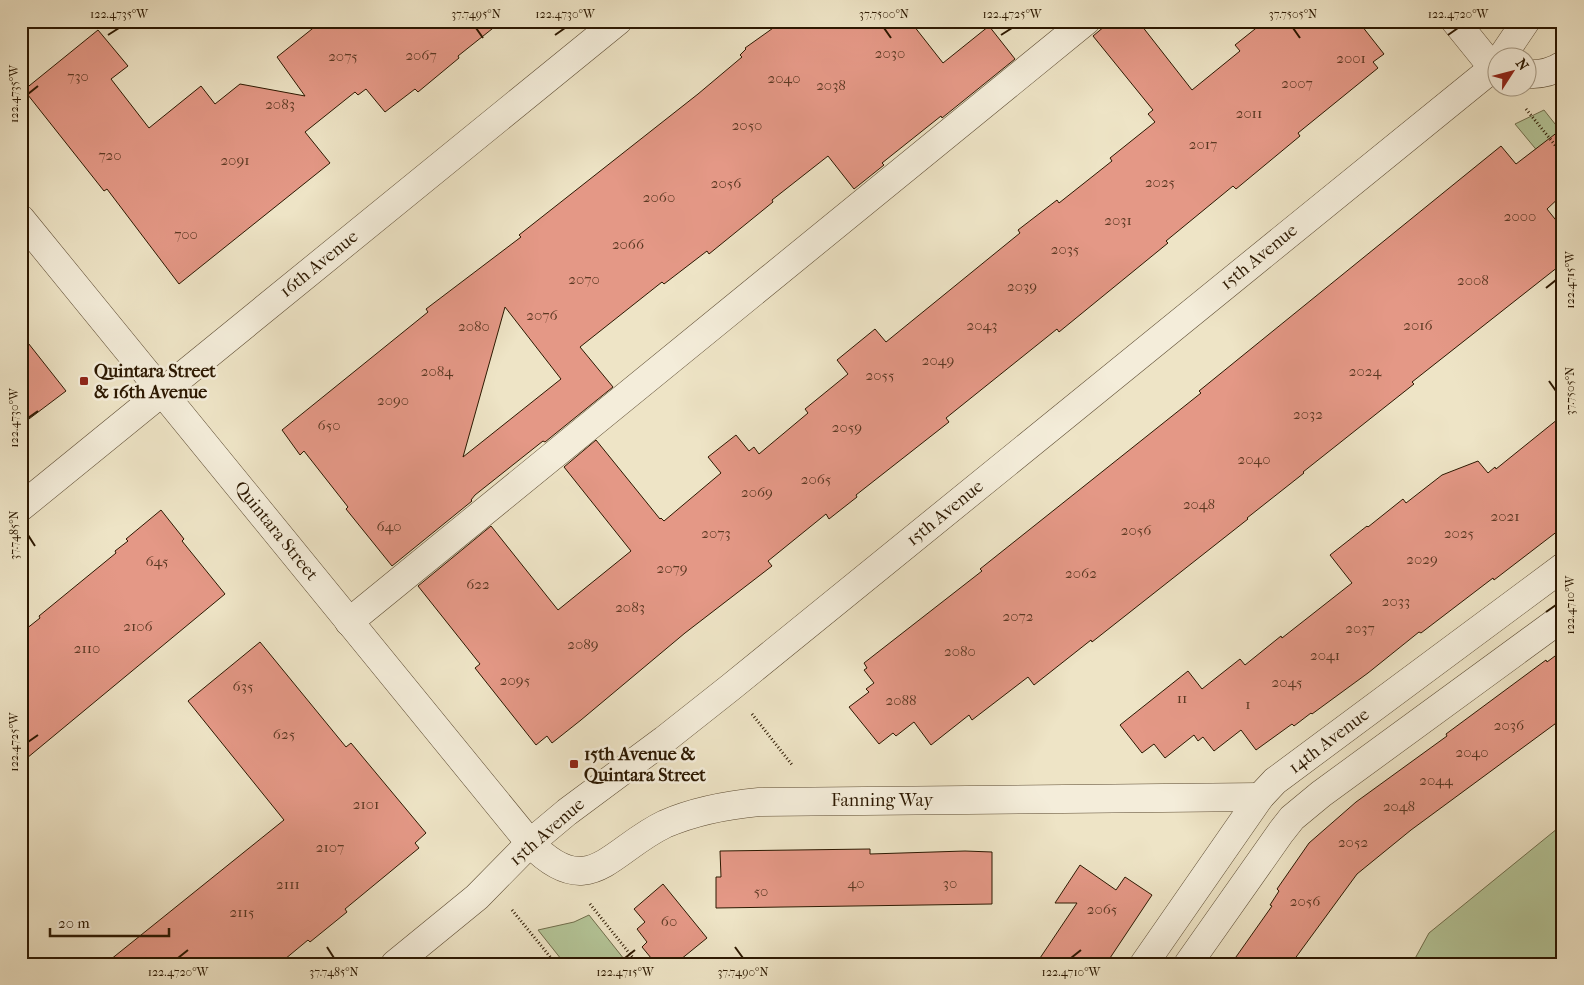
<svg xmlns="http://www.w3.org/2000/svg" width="1584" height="985" font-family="'IM FELL French Canon',serif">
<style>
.green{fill:#b4c598;stroke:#706e4c}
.building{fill:#e49886;stroke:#2c1801;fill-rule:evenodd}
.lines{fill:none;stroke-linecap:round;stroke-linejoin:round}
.minor-casing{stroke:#5c4b32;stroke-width:29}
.path{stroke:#2c1801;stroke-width:3;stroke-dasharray:1 2.5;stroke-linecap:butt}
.minor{stroke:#f4edda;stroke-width:28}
.ticks{fill:none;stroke:#2c1801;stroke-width:2}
.poi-dot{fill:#8f2418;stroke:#f4edda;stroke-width:2}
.labels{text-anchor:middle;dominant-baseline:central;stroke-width:5;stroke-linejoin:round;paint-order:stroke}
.number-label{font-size:15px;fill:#5a3822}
.street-label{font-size:18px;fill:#2c1801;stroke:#f4edda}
.poi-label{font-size:18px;font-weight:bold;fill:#2c1801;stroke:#f4edda;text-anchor:start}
.neatline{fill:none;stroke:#2c1801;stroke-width:2}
.ticks-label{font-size:12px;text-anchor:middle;fill:#2c1801}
</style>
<rect width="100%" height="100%" fill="#eee4c6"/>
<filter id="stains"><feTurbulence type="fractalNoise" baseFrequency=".004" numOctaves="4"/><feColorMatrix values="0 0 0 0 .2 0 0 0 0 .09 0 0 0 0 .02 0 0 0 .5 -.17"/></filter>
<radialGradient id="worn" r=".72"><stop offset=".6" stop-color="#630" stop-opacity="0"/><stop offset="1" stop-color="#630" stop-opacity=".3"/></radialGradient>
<g class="green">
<polygon points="1544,110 1563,134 1563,182 1515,124"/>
<polygon points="1563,824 1563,964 1412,964 1429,933"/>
<polygon points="589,915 628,964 565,964 538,930 574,922"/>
</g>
<g class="building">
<polygon points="322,21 502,21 458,56 459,58 418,92 415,89 385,112 366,89 358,95 355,92 305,132 330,163 179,284 107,189 104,191 24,90 98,30 128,66 111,79 149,128 201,86 215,104 240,84 305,96 277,57"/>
<path d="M 783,21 L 910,21 L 943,63 L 989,26 L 1015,59 L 942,118 L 941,116 L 882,163 L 884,165 L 854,189 L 828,156 L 772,200 L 773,202 L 709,254 L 707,251 L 664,284 L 662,282 L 580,347 L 613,387 L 545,442 L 543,441 L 475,495 L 471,500 L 472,501 L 392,566 L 346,509 L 348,507 L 304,451 L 300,455 L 282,430 L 428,312 L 426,309 L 521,237 L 519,235 L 698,94 L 742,57 L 740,55 L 746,49 L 745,48 ZM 505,307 L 561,379 L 463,457 Z"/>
<polygon points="1111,21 1138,21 1192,90 1240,51 1235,45 1265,21 1358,21 1384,54 1373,62 1378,68 1298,133 1300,136 1236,189 1233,186 1166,241 1168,243 1059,332 1057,329 946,418 949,422 856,495 857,497 829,519 826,514 768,561 772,566 685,633 581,720 552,743 547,736 536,745 475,668 480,664 418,586 491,526 558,610 631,551 564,467 596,440 660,519 661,518 664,521 721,473 708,457 736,435 749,451 754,447 759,454 808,413 805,409 848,374 837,360 875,329 886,342 1020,233 1018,230 1057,200 1059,203 1112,161 1110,158 1155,122 1148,114 1153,110 1093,36"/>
<polygon points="1563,128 1563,194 1547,209 1563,229 1563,263 1412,382 1414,384 1303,472 1304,473 1247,518 1248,519 1092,642 1091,640 1034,685 1028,677 972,720 969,715 931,745 914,722 896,736 893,733 879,744 849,707 869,692 866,689 874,683 864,670 867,668 864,663 982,571 980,569 1201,393 1199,391 1501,146 1516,164"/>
<polygon points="21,334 66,391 21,425"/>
<polygon points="1563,415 1563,527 1494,580 1493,578 1421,633 1419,632 1368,673 1312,714 1311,713 1294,726 1292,724 1256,750 1241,730 1214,751 1203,737 1198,741 1194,735 1165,758 1154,744 1142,753 1120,725 1188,671 1202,689 1240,659 1245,665 1281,636 1282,638 1352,583 1330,555 1367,526 1368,527 1403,499 1406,503 1442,475 1478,461 1488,473 1495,467 1496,469"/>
<polygon points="161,510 184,539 182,541 225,594 21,763 21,633 40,618 39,616 116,553 115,551 128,541 126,539"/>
<polygon points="260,642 346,747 351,743 426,833 415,843 419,848 345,909 347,912 310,942 308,940 279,964 105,964 284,820 188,701"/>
<polygon points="1563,650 1563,718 1411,830 1357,874 1291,964 1231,964 1272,906 1270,905 1279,891 1277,889 1309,843 1356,802 1447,736 1446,734 1546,660 1547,662"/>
<polygon points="870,849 870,854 965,851 992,852 992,904 716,908 716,877 721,877 720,851"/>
<polygon points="1080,865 1116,890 1125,877 1152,895 1106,964 1036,964 1077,903 1055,903"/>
<polygon points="663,884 707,938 675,964 656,964 642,947 647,942 637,929 645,922 634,909"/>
</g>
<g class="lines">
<g class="minor-casing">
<g id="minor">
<polyline points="1455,21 1493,68 1496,69"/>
<polyline points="1501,58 1526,21"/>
<path d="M 1526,74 C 1539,75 1552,72 1563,65"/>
<path d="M 21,219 L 530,843 C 589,904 610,850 665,824 C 695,811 727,805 759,802 L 1260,797"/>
<polyline points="21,507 618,21"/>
<polyline points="349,622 1086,21"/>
<polyline points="395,964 477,897 530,843 567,812 664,740 731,687 1493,68 1496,63"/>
<polyline points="1144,964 1260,797 1275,781 1563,567"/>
<polyline points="1188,964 1281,832 1292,818 1321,794 1563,617"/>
</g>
</g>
<g class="path">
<polyline points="1526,109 1563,155"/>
<polyline points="752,714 793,766"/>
<polyline points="590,904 638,964"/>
<polyline points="512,910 556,964"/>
<polyline points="1555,961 1563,950"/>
</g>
<use href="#minor" class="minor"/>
</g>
<path class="ticks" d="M 476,28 L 483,38M 884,28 L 891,38M 1293,28 L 1300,38M 108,35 L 119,28M 555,35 L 565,28M 1001,35 L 1012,28M 1448,35 L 1458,28M 28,94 L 38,86M 1546,288 L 1556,280M 1549,381 L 1556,391M 28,418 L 38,411M 28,535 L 35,546M 1546,612 L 1556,605M 28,742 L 38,735M 327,947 L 334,958M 735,947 L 743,958M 178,958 L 188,950M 625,958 L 635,950M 1071,958 L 1081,950"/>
<g class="poi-dot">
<rect x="79" y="376" width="10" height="10" rx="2.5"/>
<rect x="569" y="759" width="10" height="10" rx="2.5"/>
</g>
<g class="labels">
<g class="number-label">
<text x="890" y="53">2030</text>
<text x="421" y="55">2067</text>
<text x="343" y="56">2075</text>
<text x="1351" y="58">2001</text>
<text x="78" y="76">730</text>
<text x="784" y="78">2040</text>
<text x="1297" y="83">2007</text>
<text x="831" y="85">2038</text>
<text x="280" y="104">2083</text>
<text x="1249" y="113">2011</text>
<text x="747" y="125">2050</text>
<text x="1203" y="144">2017</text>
<text x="110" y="155">720</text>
<text x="235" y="160">2091</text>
<text x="1160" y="182">2025</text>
<text x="726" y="183">2056</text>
<text x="659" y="197">2060</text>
<text x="1520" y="216">2000</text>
<text x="1118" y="220">2031</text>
<text x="186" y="234">700</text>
<text x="628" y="244">2066</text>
<text x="1065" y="249">2035</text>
<text x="584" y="279">2070</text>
<text x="1473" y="280">2008</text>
<text x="1022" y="286">2039</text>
<text x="542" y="315">2076</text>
<text x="982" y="325">2043</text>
<text x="1418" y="325">2016</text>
<text x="474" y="326">2080</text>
<text x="938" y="360">2049</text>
<text x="437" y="371">2084</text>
<text x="1365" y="371">2024</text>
<text x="880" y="375">2055</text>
<text x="393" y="400">2090</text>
<text x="1308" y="414">2032</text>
<text x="329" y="425">650</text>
<text x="847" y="427">2059</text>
<text x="1254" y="459">2040</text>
<text x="816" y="479">2065</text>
<text x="757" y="492">2069</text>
<text x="1199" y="504">2048</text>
<text x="1505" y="516">2021</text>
<text x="389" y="526">640</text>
<text x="1136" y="530">2056</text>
<text x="716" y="533">2073</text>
<text x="1459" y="533">2025</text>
<text x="1422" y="559">2029</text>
<text x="157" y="561">645</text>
<text x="672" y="568">2079</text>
<text x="1081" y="573">2062</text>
<text x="478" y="584">622</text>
<text x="1396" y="601">2033</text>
<text x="630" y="607">2083</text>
<text x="1018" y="616">2072</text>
<text x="138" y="626">2106</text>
<text x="1360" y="628">2037</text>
<text x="583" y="644">2089</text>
<text x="87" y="648">2110</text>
<text x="960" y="651">2080</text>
<text x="1325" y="655">2041</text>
<text x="515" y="680">2095</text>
<text x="1287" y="682">2045</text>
<text x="243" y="686">635</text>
<text x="1182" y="698">11</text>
<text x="901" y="700">2088</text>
<text x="1248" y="704">1</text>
<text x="1509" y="725">2036</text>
<text x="284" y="734">625</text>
<text x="1472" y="752">2040</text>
<text x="1436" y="780">2044</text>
<text x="366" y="804">2101</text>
<text x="1399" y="806">2048</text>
<text x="1353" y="842">2052</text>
<text x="330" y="847">2107</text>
<text x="856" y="883">40</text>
<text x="950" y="883">30</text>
<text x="288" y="884">2111</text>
<text x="761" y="891">50</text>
<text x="1305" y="901">2056</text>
<text x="1102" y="909">2065</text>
<text x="242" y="912">2115</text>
<text x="669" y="921">60</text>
</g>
<g class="street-label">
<text transform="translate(1259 257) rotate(-39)">15th Avenue</text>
<text transform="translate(319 264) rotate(-39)">16th Avenue</text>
<text transform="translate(945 513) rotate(-39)">15th Avenue</text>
<text transform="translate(276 531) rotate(51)">Quintara Street</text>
<text transform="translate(1329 741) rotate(-37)">14th Avenue</text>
<text x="882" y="800">Fanning Way</text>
<text transform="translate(547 832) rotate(-41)">15th Avenue</text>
</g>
<g class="poi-label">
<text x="94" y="371">Quintara Street<tspan x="94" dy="21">&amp; 16th Avenue</tspan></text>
<text x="584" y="754">15th Avenue &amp;<tspan x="584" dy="21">Quintara Street</tspan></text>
</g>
</g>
<rect width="1584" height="985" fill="none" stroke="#eee4c6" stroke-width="55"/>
<g transform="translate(1512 72) rotate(54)"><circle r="24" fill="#f4edda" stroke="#a49883"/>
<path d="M0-4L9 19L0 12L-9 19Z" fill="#8f2418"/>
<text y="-8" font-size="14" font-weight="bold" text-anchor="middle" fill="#2c1801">N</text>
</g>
<path d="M50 928v8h119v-8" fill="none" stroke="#2c1801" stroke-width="2.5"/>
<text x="58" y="928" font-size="15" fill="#2c1801" stroke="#f4edda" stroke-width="4" paint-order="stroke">20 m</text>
<rect x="28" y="28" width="1528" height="930" class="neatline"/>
<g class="ticks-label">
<text x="119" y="18">122.4735°W</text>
<text x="476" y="18">37.7495°N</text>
<text x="565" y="18">122.4730°W</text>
<text x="884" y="18">37.7500°N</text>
<text x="1012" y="18">122.4725°W</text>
<text x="1293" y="18">37.7505°N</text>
<text x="1458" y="18">122.4720°W</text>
<text transform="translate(14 94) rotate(-90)" y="4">122.4735°W</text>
<text transform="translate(1570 280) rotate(-90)" y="4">122.4715°W</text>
<text transform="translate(1570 391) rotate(-90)" y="4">37.7505°N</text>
<text transform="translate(14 418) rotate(-90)" y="4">122.4730°W</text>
<text transform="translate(14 535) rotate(-90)" y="4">37.7485°N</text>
<text transform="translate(1570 605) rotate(-90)" y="4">122.4710°W</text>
<text transform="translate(14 742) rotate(-90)" y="4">122.4725°W</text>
<text x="178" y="976">122.4720°W</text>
<text x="334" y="976">37.7485°N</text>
<text x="625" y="976">122.4715°W</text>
<text x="743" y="976">37.7490°N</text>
<text x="1071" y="976">122.4710°W</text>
</g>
<rect width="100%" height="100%" filter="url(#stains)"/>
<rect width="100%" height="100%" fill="url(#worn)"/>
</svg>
